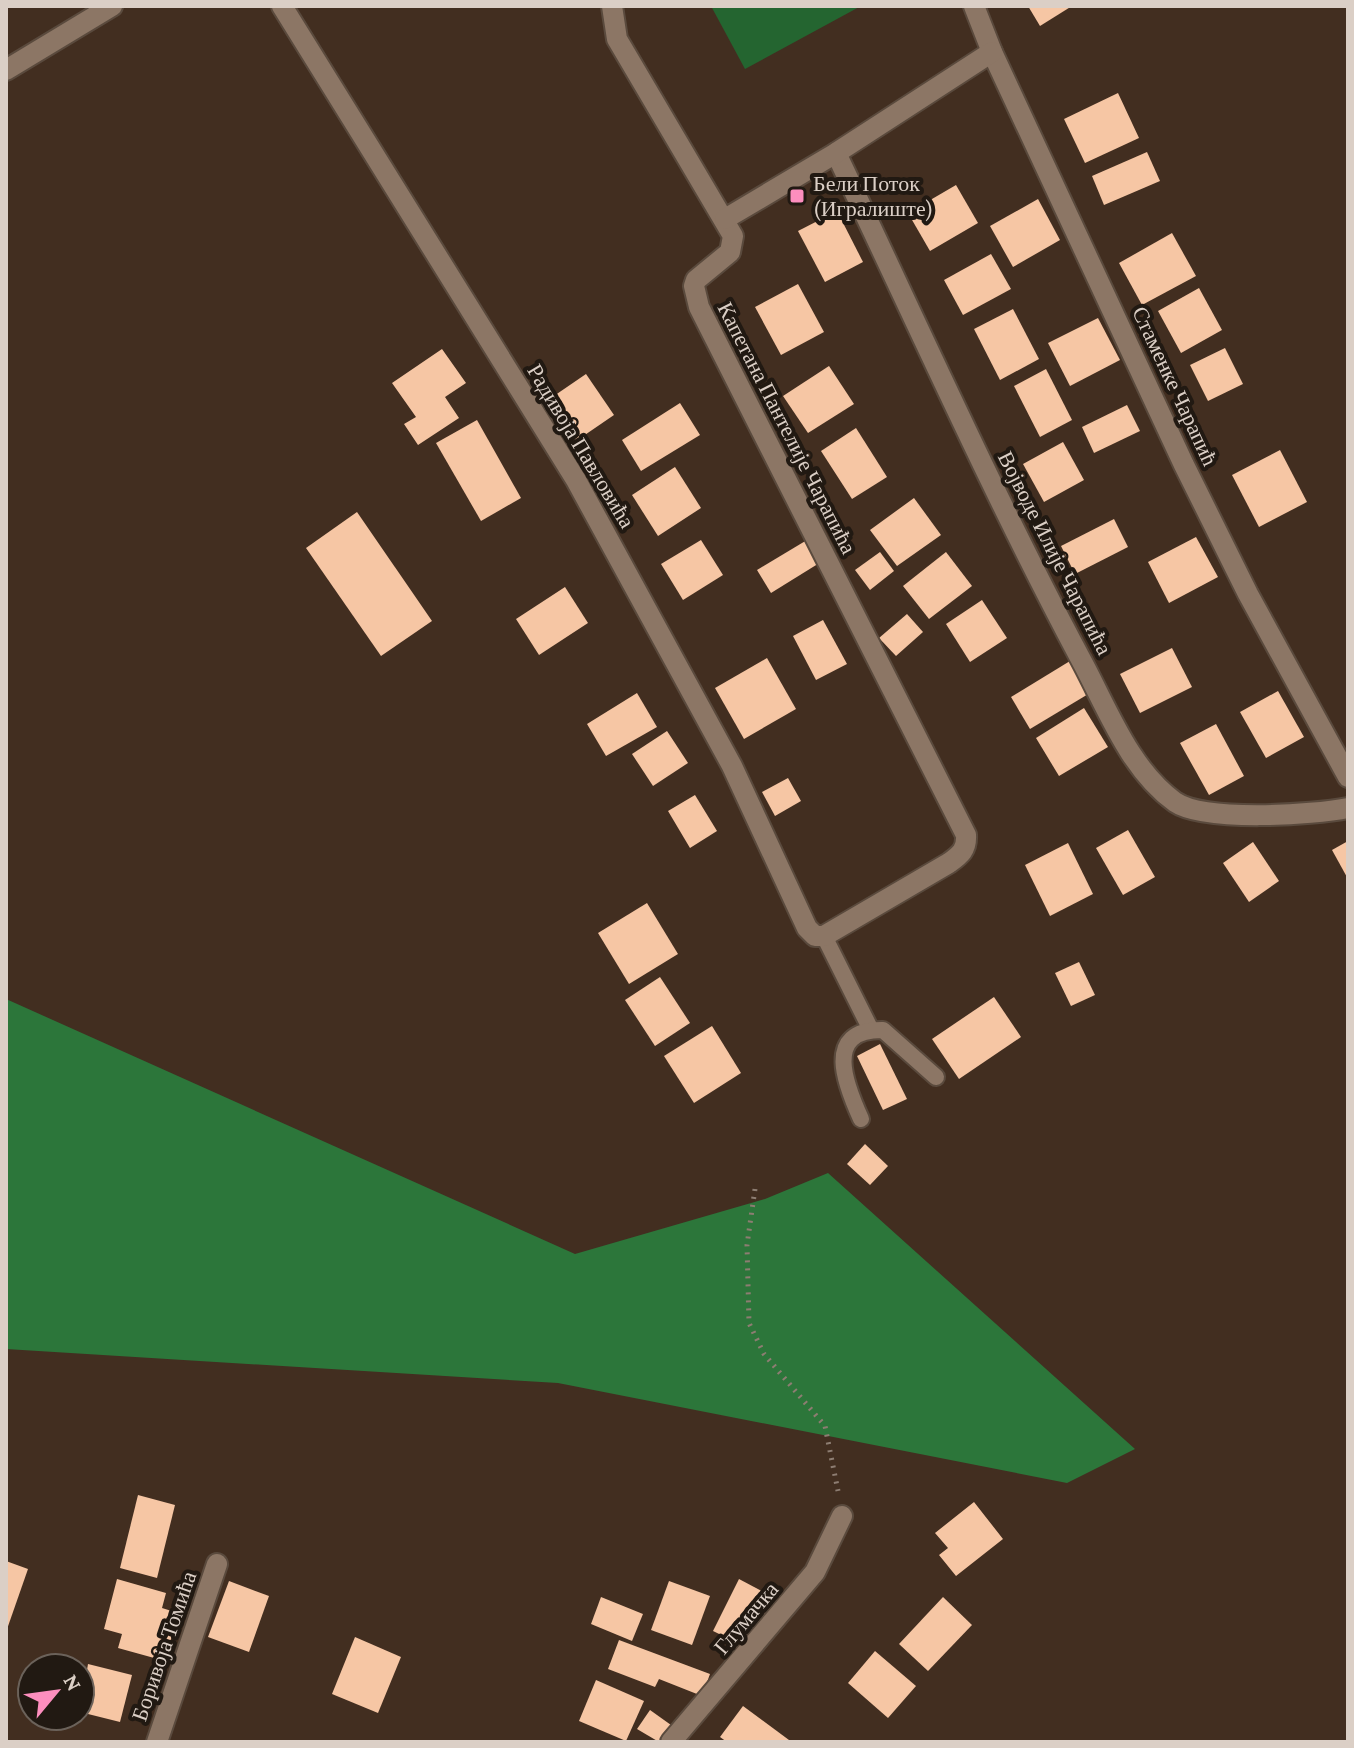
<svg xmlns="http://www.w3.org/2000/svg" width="1354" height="1748" font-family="'Crimson Pro',serif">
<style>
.green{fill:#246530}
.forest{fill:#2c763a}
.building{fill:#f6c6a4}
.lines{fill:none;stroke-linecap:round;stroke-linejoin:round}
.service-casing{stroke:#5a4a3d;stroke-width:20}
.minor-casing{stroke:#5a4a3d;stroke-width:24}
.tertiary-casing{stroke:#5a4a3d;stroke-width:24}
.path{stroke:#8d7d72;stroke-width:5;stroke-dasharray:2 6;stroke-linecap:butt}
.service{stroke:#8c7665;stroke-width:16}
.minor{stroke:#8c7665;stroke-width:20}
.tertiary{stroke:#8c7665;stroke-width:20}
.poi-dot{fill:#fd8ebe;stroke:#211912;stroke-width:3}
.labels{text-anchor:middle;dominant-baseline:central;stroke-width:8;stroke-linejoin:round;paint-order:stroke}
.poi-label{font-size:22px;fill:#dbcfc6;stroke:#211912;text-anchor:start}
.street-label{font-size:22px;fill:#dbcfc6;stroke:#211912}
</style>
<rect width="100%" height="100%" fill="#422e20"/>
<polygon class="green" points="711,6 861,6 745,69"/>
<polygon class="forest" points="6,999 575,1254 765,1199 828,1173 1135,1449 1067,1483 558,1383 6,1349"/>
<g class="building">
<polygon points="1028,6 1072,6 1040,26"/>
<polygon points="1118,93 1139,138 1085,163 1064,119"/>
<polygon points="1147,152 1160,181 1104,205 1092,176"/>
<polygon points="956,185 978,223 930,251 908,213"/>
<polygon points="1038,199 1060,240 1013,267 990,226"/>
<polygon points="837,211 863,262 825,282 798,231"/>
<polygon points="1172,233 1196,276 1142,305 1119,263"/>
<polygon points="991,254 1011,289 963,315 944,280"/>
<polygon points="798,284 824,332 781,355 755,307"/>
<polygon points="1199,288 1222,330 1181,353 1158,311"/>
<polygon points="1013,309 1039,359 1000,380 974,329"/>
<polygon points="1098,318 1120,360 1070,386 1048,343"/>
<polygon points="1225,348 1243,384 1208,401 1190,365"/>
<polygon points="442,349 466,383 445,397 459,418 418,445 404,424 416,417 392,383"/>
<polygon points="829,366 854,404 808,433 783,396"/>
<polygon points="1046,369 1072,420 1040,437 1014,386"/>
<polygon points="586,374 614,415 576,441 548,400"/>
<polygon points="680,403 700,435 641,471 622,440"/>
<polygon points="1127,405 1140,431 1094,453 1082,427"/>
<polygon points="477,420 521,498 481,521 436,443"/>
<polygon points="856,428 887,477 852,499 821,451"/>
<polygon points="1063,442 1084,480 1044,502 1023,464"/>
<polygon points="1280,450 1307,502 1259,527 1232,475"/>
<polygon points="675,467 701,508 658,536 632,495"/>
<polygon points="914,498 941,535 897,566 870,530"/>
<polygon points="357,512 432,621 381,656 306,548"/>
<polygon points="1114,519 1128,547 1075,574 1061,546"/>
<polygon points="1196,537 1218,577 1169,603 1148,562"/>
<polygon points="701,540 723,575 683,600 661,564"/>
<polygon points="807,540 821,562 771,593 757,570"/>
<polygon points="880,552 894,571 870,590 855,570"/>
<polygon points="946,552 972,586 929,619 903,586"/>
<polygon points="565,587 588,623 539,655 516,619"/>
<polygon points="982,600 1007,638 970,662 946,624"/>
<polygon points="907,614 923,632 896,656 879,638"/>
<polygon points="823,620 847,664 816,680 793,636"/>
<polygon points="1172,648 1192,687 1140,713 1120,674"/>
<polygon points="767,658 796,709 744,739 715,688"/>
<polygon points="1070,661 1090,693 1030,729 1011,697"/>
<polygon points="1278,691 1304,737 1266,758 1240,712"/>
<polygon points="637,693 657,727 606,756 587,724"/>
<polygon points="1084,708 1108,747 1059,776 1036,738"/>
<polygon points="1216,724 1244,776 1209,795 1180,743"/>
<polygon points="667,731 688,763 653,786 632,754"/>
<polygon points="788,778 801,801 775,816 762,792"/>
<polygon points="695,795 717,831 690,848 668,811"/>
<polygon points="1128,830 1155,877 1123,895 1096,848"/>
<polygon points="1348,841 1348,879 1332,850"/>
<polygon points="1253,842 1279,881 1249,902 1223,863"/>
<polygon points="1068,843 1093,894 1050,916 1025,865"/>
<polygon points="647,903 678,954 629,984 598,933"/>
<polygon points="1079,962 1095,995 1071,1006 1055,973"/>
<polygon points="660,977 690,1023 655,1046 625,1000"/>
<polygon points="994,997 1021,1037 959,1079 932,1039"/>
<polygon points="712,1026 741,1073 694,1103 664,1056"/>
<polygon points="880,1044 907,1099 883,1110 857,1056"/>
<polygon points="865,1144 888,1166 870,1185 847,1164"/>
<polygon points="138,1495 175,1505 157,1578 120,1568"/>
<polygon points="974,1502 1003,1539 956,1576 939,1555 948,1548 935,1533"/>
<polygon points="6,1561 28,1569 6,1632"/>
<polygon points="117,1579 166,1593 162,1608 178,1613 165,1661 118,1648 122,1634 104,1629"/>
<polygon points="739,1579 769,1595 744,1646 713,1631"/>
<polygon points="229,1581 269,1596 249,1652 208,1637"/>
<polygon points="669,1581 710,1596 692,1645 651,1630"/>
<polygon points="601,1597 643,1614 632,1641 591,1624"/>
<polygon points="943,1597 972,1625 928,1671 899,1644"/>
<polygon points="355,1637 401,1657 378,1713 332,1694"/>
<polygon points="619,1640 710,1674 702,1696 659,1679 655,1687 608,1669"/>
<polygon points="875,1651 916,1686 888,1718 848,1683"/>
<polygon points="88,1664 132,1675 120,1722 80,1712"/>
<polygon points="596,1680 644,1701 626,1741 579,1721"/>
<polygon points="743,1706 789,1740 787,1742 727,1742 720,1737"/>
<polygon points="650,1710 671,1725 659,1742 637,1729"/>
</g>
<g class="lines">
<g class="service-casing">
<g id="service">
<polyline points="824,936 871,1030"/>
<path d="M 861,1119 C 846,1086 822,1029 883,1030 L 936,1077"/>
</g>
</g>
<g class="minor-casing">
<g id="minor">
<path d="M 282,6 L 576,480 L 732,766 L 807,928 L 815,936 L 824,936 L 949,863 C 960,855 967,850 966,835 L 699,307 L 694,286 L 696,280 L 730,252 L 733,236 L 617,39 L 612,6"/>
<polyline points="974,6 992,52 1184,465 1248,594 1348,777"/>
<path d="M 836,153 C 916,321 992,492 1079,656 C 1106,705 1128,768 1175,802 C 1204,822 1313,815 1348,808"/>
<polyline points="725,219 836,153 992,52"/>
<polyline points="157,1742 217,1564"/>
<polyline points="671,1742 815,1572 842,1516"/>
</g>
</g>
<g class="tertiary-casing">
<polyline id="tertiary" points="6,70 112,6"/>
</g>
<polyline class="path" points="755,1189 747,1245 749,1323 764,1354 825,1426 838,1491"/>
<use href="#service" class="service"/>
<use href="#minor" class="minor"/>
<use href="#tertiary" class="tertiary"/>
</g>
<rect class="poi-dot" x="789" y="188" width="16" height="16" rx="4"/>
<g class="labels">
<g class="poi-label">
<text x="813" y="183">Бели Поток<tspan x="813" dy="25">(Игралиште)</tspan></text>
</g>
<g class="street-label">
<text transform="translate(1175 386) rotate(65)">Стаменке Чарапић</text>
<text transform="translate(787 428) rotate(63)">Капетана Пантелије Чарапића</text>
<text transform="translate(581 446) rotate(59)">Радивоја Павловића</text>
<text transform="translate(1055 553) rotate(63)">Војводе Илије Чарапића</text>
<text transform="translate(746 1618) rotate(-50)">Глумачка</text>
<text transform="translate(164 1646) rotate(-71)">Боривоја Томића</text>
</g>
</g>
<rect width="1354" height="1748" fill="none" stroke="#dbcfc6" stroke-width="16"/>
<g transform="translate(56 1692) rotate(61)"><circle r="38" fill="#211912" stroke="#6b625a" stroke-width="2"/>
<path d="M0-6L14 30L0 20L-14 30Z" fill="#fd8ebe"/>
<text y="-12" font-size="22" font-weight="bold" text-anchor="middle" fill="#dbcfc6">N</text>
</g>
</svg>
